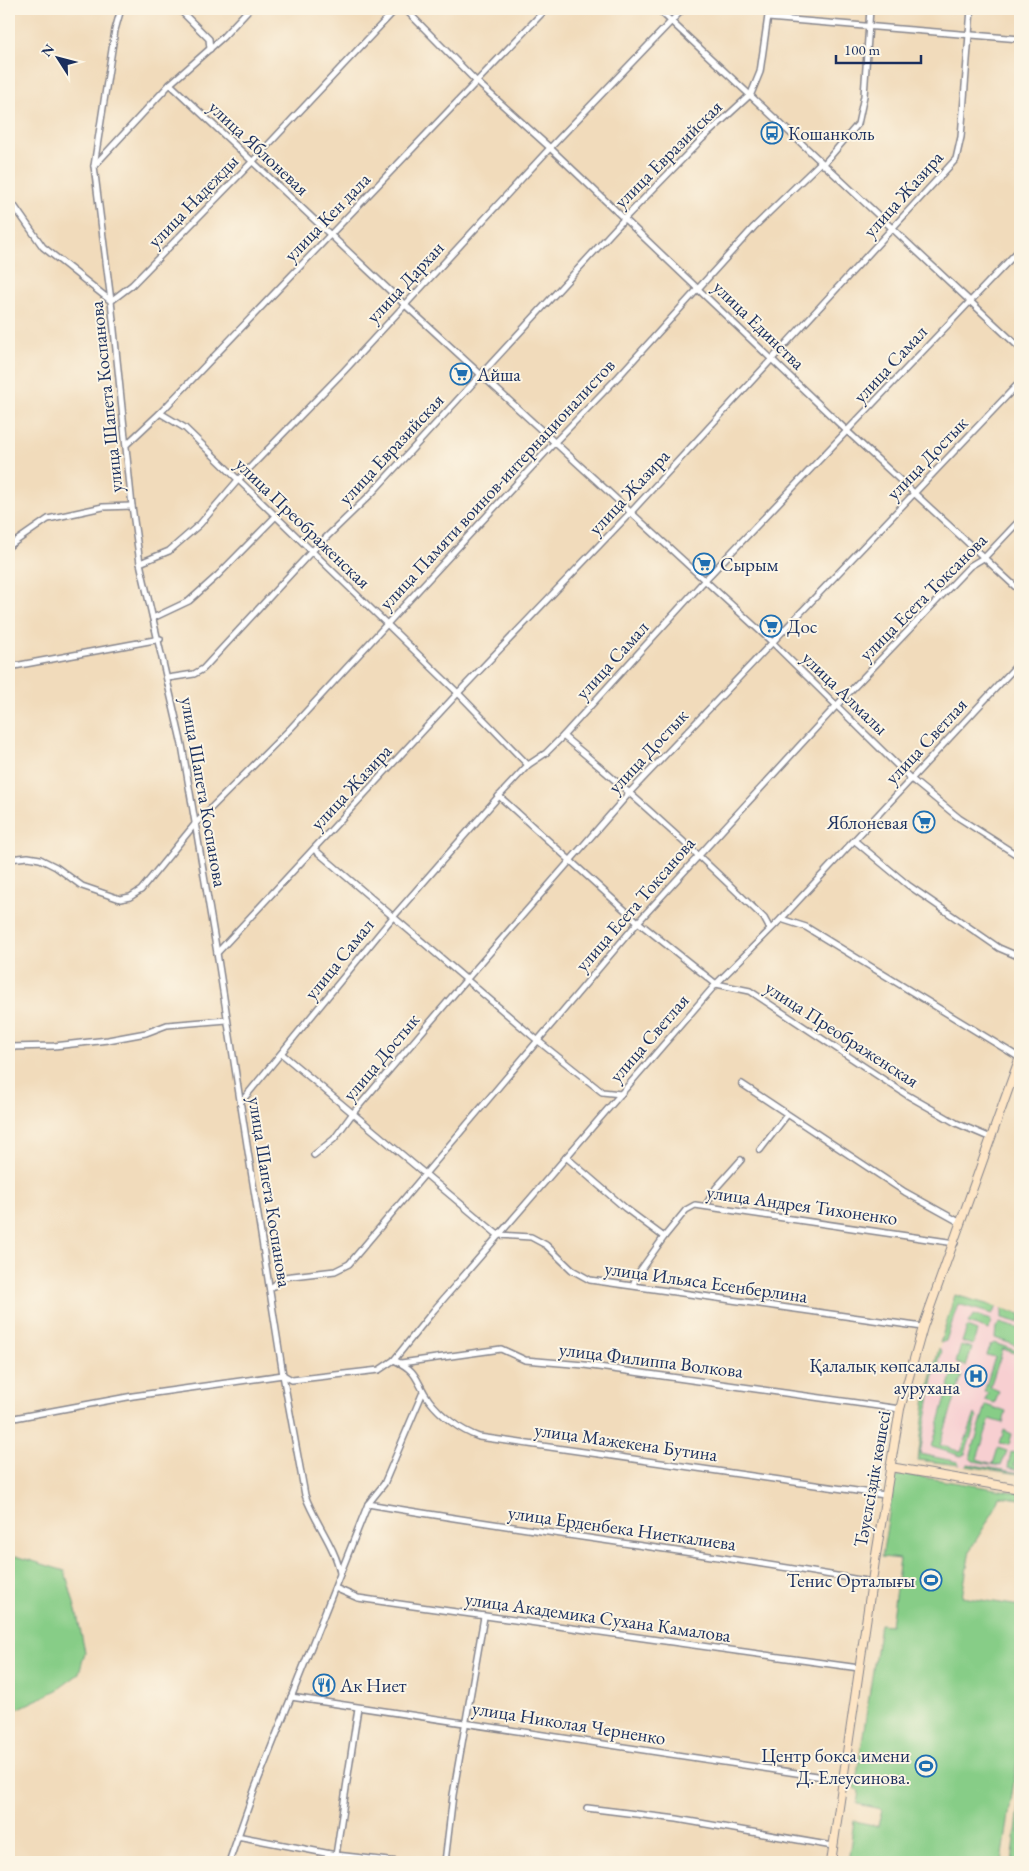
<svg xmlns="http://www.w3.org/2000/svg" width="1029" height="1871" font-family="'EB Garamond',serif">
<style>
.built{fill:#f7cfd1}
.green{fill:#87cd87;stroke:#517e72}
.lines{fill:none;stroke-linecap:round;stroke-linejoin:round}
.street-casing{stroke:#86858c;stroke-width:8}
.secondary-casing{stroke:#86858c;stroke-width:10}
.street{stroke:#fff;stroke-width:5}
.secondary{stroke:#fde5c5;stroke-width:8}
.labels{text-anchor:middle;dominant-baseline:central;stroke-width:4;stroke-linejoin:round;paint-order:stroke}
.poi-label{font-size:19px;fill:#1b2f5e;stroke:#fcf5e5;text-anchor:start}
.street-label{font-size:19px;fill:#1b2f5e;stroke:#fcf5e5}
</style>
<rect width="100%" height="100%" fill="#fcf5e5"/>
<filter id="ink" filterUnits="userSpaceOnUse"><feTurbulence type="fractalNoise" baseFrequency=".02" numOctaves="2"/><feDisplacementMap in="SourceGraphic" scale="10" xChannelSelector="R" yChannelSelector="G"/><feConvolveMatrix kernelMatrix="1 2 1 2 8 2 1 2 1" color-interpolation-filters="sRGB"/></filter>
<filter id="wash" filterUnits="userSpaceOnUse"><feTurbulence type="fractalNoise" baseFrequency=".0096" numOctaves="4" result="noise"/><feDisplacementMap in="SourceGraphic" scale="20" xChannelSelector="R" yChannelSelector="G"/><feGaussianBlur stdDeviation="1.12" result="paint"/><feColorMatrix in="noise" values="0 0 0 0 0 0 0 0 0 0 0 0 0 0 0 0 0 1.4 0 .05"/><feComposite in="paint" operator="in"/></filter>
<g filter="url(#wash)">
<rect width="100%" height="100%" fill="#f1dbbb"/>
<polygon class="built" points="955,1295 1020,1314 1020,1474 918,1460 925,1403"/>
<g class="green">
<polygon points="955,1295 997,1307 992,1314 958,1304 946,1341 940,1343"/>
<polygon points="1002,1309 1020,1314 1020,1323 1002,1318"/>
<polygon points="973,1315 991,1320 989,1330 968,1323"/>
<polygon points="1000,1323 1020,1329 1020,1347 995,1338 996,1327"/>
<polygon points="967,1327 977,1331 973,1345 962,1342"/>
<polygon points="994,1343 1020,1352 1020,1355 1003,1349 990,1387 999,1391 995,1403 985,1400 988,1393 984,1392 995,1357 987,1355 990,1346"/>
<polygon points="961,1345 972,1348 966,1366 956,1363"/>
<polygon points="939,1348 942,1351 933,1379 920,1454 958,1462 959,1465 918,1460 925,1403"/>
<polygon points="953,1372 962,1376 940,1445 961,1452 975,1414 977,1418 965,1454 961,1456 932,1447"/>
<polygon points="986,1405 1006,1412 1003,1423 990,1419 977,1459 993,1464 998,1448 1007,1451 1001,1466 973,1461 970,1458"/>
<polygon points="1004,1430 1012,1434 1009,1445 1000,1443"/>
<polygon points="1011,1452 1018,1454 1014,1465 1020,1467 1020,1470 1008,1467"/>
<polygon points="968,1464 1020,1473 1020,1474 966,1466"/>
<polygon points="903,1474 1020,1493 1020,1499 999,1496 994,1511 970,1550 962,1597 1020,1606 1020,1740 1002,1862 848,1862 854,1821 878,1826 882,1809 857,1804 859,1791 855,1788 880,1624 891,1625 900,1559 882,1557 895,1477"/>
<polygon points="16,1556 65,1571 77,1614 85,1652 79,1674 57,1690 9,1713 9,1557"/>
<polygon points="1020,1800 1020,1862 1012,1862"/>
</g>
</g>
<g filter="url(#ink)">
<g class="lines">
<g class="street-casing">
<g id="street">
<path d="M 121,9 L 115,30 L 94,166 L 111,301 L 132,506 L 140,563 L 182,745 L 217,953 L 283,1375 L 305,1495 C 314,1521 336,1548 340,1573"/>
<polyline points="179,9 209,39 210,49"/>
<polyline points="405,9 476,81 548,146 847,431 1020,591"/>
<polyline points="658,9 1020,348"/>
<polyline points="768,18 1020,39"/>
<polyline points="170,84 404,304 772,642 910,778 959,818 1020,857"/>
<polyline points="823,165 858,124 864,96 870,9"/>
<polyline points="94,166 170,84 222,38 249,9"/>
<polyline points="9,204 15,207 43,247 111,301 132,285 252,162 396,9"/>
<polyline points="160,413 185,428 458,693 528,765"/>
<polyline points="127,444 160,413 546,9"/>
<polyline points="9,546 48,519 103,507 132,506"/>
<polyline points="140,563 169,551 200,524 238,480 344,371 550,148 683,9"/>
<polyline points="153,618 189,601 218,575 275,517"/>
<polyline points="9,667 160,639"/>
<polyline points="168,678 194,674 203,669 311,552 371,494 625,218 702,139 751,94 760,72 769,9"/>
<path d="M 563,736 C 633,794 699,855 764,918 L 770,929"/>
<polyline points="1020,756 1020,757"/>
<polyline points="499,796 638,922 716,984 750,991 907,1095 956,1123 991,1138"/>
<polyline points="855,841 908,885 999,948 1020,957"/>
<polyline points="314,849 537,1040 602,1092 621,1094"/>
<polyline points="9,859 28,857 40,859 56,867 82,886 120,899 130,897 141,890 195,824 291,728 555,442 618,377 754,227 820,163"/>
<polyline points="781,919 806,927 1020,1058"/>
<polyline points="217,953 458,693 632,511 956,159 961,137 971,9"/>
<polyline points="9,1047 54,1046 108,1040 146,1033 167,1025 227,1020"/>
<polyline points="282,1054 498,1235 531,1237 546,1245 572,1270 590,1280 923,1327"/>
<polyline points="742,1084 905,1192 961,1223"/>
<polyline points="241,1102 393,917 499,796 528,765 546,753 563,736 705,580 1020,249"/>
<polyline points="760,1150 787,1115"/>
<polyline points="314,1155 334,1139 353,1113 466,980 630,792 1020,382"/>
<polyline points="566,1157 625,1208 664,1237 686,1210 695,1205 955,1243"/>
<polyline points="706,1205 716,1188 741,1160"/>
<polyline points="633,1285 637,1275 664,1237"/>
<polyline points="271,1288 284,1277 335,1271 349,1264 638,922 837,705 970,566 985,557 1020,520"/>
<path d="M 394,1360 C 420,1372 415,1381 429,1400 C 441,1416 460,1430 479,1437 L 885,1495"/>
<polyline points="401,1363 501,1349 525,1360 584,1365 900,1409"/>
<polyline points="9,1419 133,1396 283,1375 292,1380 379,1370 394,1360 434,1310 716,984 781,919 1020,662"/>
<path d="M 368,1504 C 536,1533 704,1552 872,1582"/>
<polyline points="335,1588 358,1598 399,1604 859,1668"/>
<polyline points="291,1697 843,1780"/>
<polyline points="587,1808 677,1819 833,1846"/>
<polyline points="237,1836 336,1855 398,1862"/>
<polyline points="229,1862 255,1788 368,1504 384,1484 423,1392"/>
<polyline points="335,1862 358,1708"/>
<polyline points="445,1862 453,1795 484,1617"/>
</g>
</g>
<g class="secondary-casing">
<g id="secondary">
<polyline points="890,1467 1020,1489"/>
<polyline points="831,1862 875,1561 900,1409 923,1327 1020,1057"/>
</g>
</g>
<use href="#street" class="street"/>
<use href="#secondary" class="secondary"/>
</g>
</g>
<defs>
<g id="bus-ring" transform="scale(1.125)"><circle r="9.5" fill="#fcf5e5" stroke="#1f6fb2" stroke-width="1.5"/><path d="M-5-6H5V4H4V6H2V4H-2V6H-4V4H-5ZM-3.5-4V0h7V-4ZM-3.5 1.2v1.5H-2V1.2ZM2 1.2v1.5H3.5V1.2Z" fill="#1f6fb2"/></g>
<g id="supermarket-ring" transform="scale(1.125)"><circle r="9.5" fill="#fcf5e5" stroke="#1f6fb2" stroke-width="1.5"/><path d="M-6-5.5h2.5l.6 2H6L4.5 2H-2.5L-4.4-4H-6ZM-1.5 3.2a1.3 1.3 0 1 0 .1 0ZM3 3.2a1.3 1.3 0 1 0 .1 0Z" fill="#1f6fb2"/></g>
<g id="hospital-ring" transform="scale(1.125)"><circle r="9.5" fill="#fcf5e5" stroke="#1f6fb2" stroke-width="1.5"/><path d="M-5-5h3v3.5h4V-5h3V5h-3V1.5h-4V5h-3Z" fill="#1f6fb2"/></g>
<g id="stadium-ring" transform="scale(1.125)"><circle r="9.5" fill="#fcf5e5" stroke="#1f6fb2" stroke-width="1.5"/><path d="M0-5a6.5 5 0 1 0 0 10a6.5 5 0 1 0 0-10ZM-3.5-1.8h7v3.6h-7Z" fill="#1f6fb2"/></g>
<g id="restaurant-ring" transform="scale(1.125)"><circle r="9.5" fill="#fcf5e5" stroke="#1f6fb2" stroke-width="1.5"/><path d="M-5-6h1v4h1v-4h1v4h1v-4h1v5L-1.5 .5V6h-2V.5L-5-1ZM5-6V6H3V1.5H1.5Q1.5-4 5-6Z" fill="#1f6fb2"/></g>
</defs>
<g fill-rule="evenodd">
<use href="#bus-ring" x="772" y="133"/>
<use href="#supermarket-ring" x="461" y="374"/>
<use href="#supermarket-ring" x="704" y="564"/>
<use href="#supermarket-ring" x="771" y="626"/>
<use href="#supermarket-ring" x="924" y="822"/>
<use href="#hospital-ring" x="976" y="1376"/>
<use href="#stadium-ring" x="931" y="1580"/>
<use href="#restaurant-ring" x="324" y="1685"/>
<use href="#stadium-ring" x="926" y="1766"/>
</g>
<g class="labels">
<g class="poi-label">
<text x="788" y="133">Кошанколь</text>
<text x="477" y="374">Айша</text>
<text x="720" y="564">Сырым</text>
<text x="787" y="626">Дос</text>
<text x="908" y="822" text-anchor="end">Яблоневая</text>
<text x="960" y="1365" text-anchor="end">Қалалық көпсалалы<tspan x="960" dy="22">аурухана</tspan></text>
<text x="915" y="1580" text-anchor="end">Тенис Орталығы</text>
<text x="340" y="1685">Ак Ниет</text>
<text x="910" y="1755" text-anchor="end">Центр бокса имени<tspan x="910" dy="22">Д. Елеусинова.</tspan></text>
</g>
<g class="street-label">
<text transform="translate(259 148) rotate(43)">улица Яблоневая</text>
<text transform="translate(668 154) rotate(-45)">улица Евразийская</text>
<text transform="translate(903 194) rotate(-48)">улица Жазира</text>
<text transform="translate(193 201) rotate(-46)">улица Надежды</text>
<text transform="translate(327 217) rotate(-46)">улица Кен дала</text>
<text transform="translate(405 282) rotate(-47)">улица Дархан</text>
<text transform="translate(759 325) rotate(44)">улица Единства</text>
<text transform="translate(890 364) rotate(-47)">улица Самал</text>
<text transform="translate(106 397) rotate(-96)">улица Шапета Коспанова</text>
<text transform="translate(391 449) rotate(-47)">улица Евразийская</text>
<text transform="translate(927 458) rotate(-46)">улица Достык</text>
<text transform="translate(497 484) rotate(-47)">улица Памяти воинов-интернационалистов</text>
<text transform="translate(629 492) rotate(-47)">улица Жазира</text>
<text transform="translate(303 523) rotate(44)">улица Преображенская</text>
<text transform="translate(923 597) rotate(-45)">улица Есета Токсанова</text>
<text transform="translate(612 660) rotate(-48)">улица Самал</text>
<text transform="translate(845 693) rotate(44)">улица Алмалы</text>
<text transform="translate(926 741) rotate(-47)">улица Светлая</text>
<text transform="translate(648 751) rotate(-47)">улица Достык</text>
<text transform="translate(351 787) rotate(-47)">улица Жазира</text>
<text transform="translate(204 792) rotate(80)">улица Шапета Коспанова</text>
<text transform="translate(635 904) rotate(-49)">улица Есета Токсанова</text>
<text transform="translate(339 959) rotate(-51)">улица Самал</text>
<text transform="translate(842 1034) rotate(33)">улица Преображенская</text>
<text transform="translate(649 1038) rotate(-49)">улица Светлая</text>
<text transform="translate(381 1057) rotate(-50)">улица Достык</text>
<text transform="translate(270 1192) rotate(81)">улица Шапета Коспанова</text>
<text transform="translate(802 1205) rotate(8)">улица Андрея Тихоненко</text>
<text transform="translate(706 1282) rotate(8)">улица Ильяса Есенберлина</text>
<text transform="translate(651 1360) rotate(7)">улица Филиппа Волкова</text>
<text transform="translate(626 1442) rotate(8)">улица Мажекена Бутина</text>
<text transform="translate(872 1479) rotate(-80)">Тәуелсіздік көшесі</text>
<text transform="translate(622 1528) rotate(8)">улица Ерденбека Ниеткалиева</text>
<text transform="translate(598 1617) rotate(8)">улица Академика Сухана Камалова</text>
<text transform="translate(569 1723) rotate(9)">улица Николая Черненко</text>
</g>
</g>
<rect width="1029" height="1871" fill="none" stroke="#fcf5e5" stroke-width="30"/>
<g transform="translate(58 58) rotate(306)" stroke="#fcf5e5" stroke-width="4" paint-order="stroke">
<path d="M0-4L9 19L0 12L-9 19Z" fill="#1b2f5e"/>
<text y="-8" font-size="14" font-weight="bold" text-anchor="middle" fill="#1b2f5e">N</text>
</g>
<path d="M836 55v8h85v-8" fill="none" stroke="#1b2f5e" stroke-width="2.5"/>
<text x="844" y="55" font-size="15" fill="#1b2f5e" stroke="#fcf5e5" stroke-width="4" paint-order="stroke">100 m</text>
</svg>
